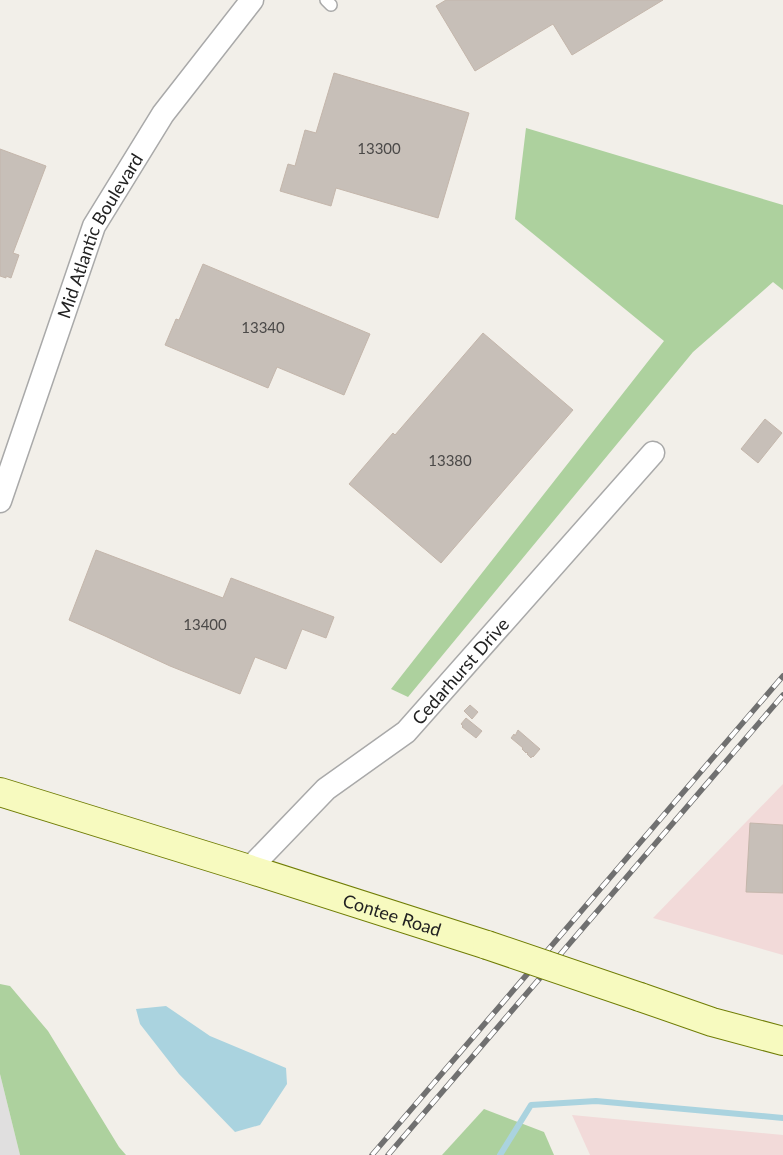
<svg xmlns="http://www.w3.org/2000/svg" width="783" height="1155" font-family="Lato,sans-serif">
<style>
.residential{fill:#e0dfdf}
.commercial{fill:#f2dad9}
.forest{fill:#add19e}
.water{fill:#aad3df}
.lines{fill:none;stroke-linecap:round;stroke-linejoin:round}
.stream{stroke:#aad3df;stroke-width:6}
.building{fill:#c7bfb8;stroke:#c4b6ab}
.lane-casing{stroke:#a9a9a9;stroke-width:14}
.street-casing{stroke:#a9a9a9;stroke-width:25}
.secondary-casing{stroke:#707d05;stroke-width:30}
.lane{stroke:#fff;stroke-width:11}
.street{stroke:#fff;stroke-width:22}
.secondary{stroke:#f7fabf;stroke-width:28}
.rail-casing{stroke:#707070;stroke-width:5.5}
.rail{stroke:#fff;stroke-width:4;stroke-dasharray:11;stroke-linecap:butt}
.secondary-bridge-casing{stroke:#707d05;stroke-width:30;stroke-linecap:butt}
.secondary-bridge{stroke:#f7fabf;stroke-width:28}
.labels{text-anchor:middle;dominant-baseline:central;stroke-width:4;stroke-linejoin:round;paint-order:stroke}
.number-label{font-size:15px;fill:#4b4948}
.street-label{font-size:18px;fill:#222;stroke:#fff}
</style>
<rect width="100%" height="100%" fill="#f2efe9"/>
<polygon class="residential" points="0,1074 20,1155 0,1155"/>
<g class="commercial">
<polygon points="783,784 783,955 653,918"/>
<polygon points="572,1115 783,1135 783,1155 590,1155"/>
</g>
<g class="forest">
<polygon points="526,128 783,205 783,290 773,282 693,352 408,697 391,689 664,341 515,219"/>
<polygon points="0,984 10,986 48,1031 119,1147 126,1155 20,1155 0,1074"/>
<polygon points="484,1109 544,1132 554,1155 442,1155"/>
</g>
<polygon class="water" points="166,1006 210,1036 286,1068 287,1084 260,1125 235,1132 179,1074 140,1024 136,1009"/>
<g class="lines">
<polyline class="stream" points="500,1155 531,1105 596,1101 783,1118"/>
</g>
<g class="building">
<polygon points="446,0 663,0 572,55 553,24 475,71 436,6"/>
<polygon points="334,73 469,113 438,218 336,188 331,206 280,191 288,164 295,166 305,130 316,133"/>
<polygon points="0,149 46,166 13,253 19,255 11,278 6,276 6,278 0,276"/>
<polygon points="203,264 370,334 344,395 277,367 268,388 165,345 176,319 179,320"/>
<polygon points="483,333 573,410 441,563 349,484 393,433 395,435"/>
<polygon points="765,419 782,433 758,463 741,449"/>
<polygon points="96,550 223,598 231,578 334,617 326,638 302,629 286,669 255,657 240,694 170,666 105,636 69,620"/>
<polygon points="470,705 478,712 472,719 464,711"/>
<polygon points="466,718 482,731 476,738 462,727 463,726 461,724"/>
<polygon points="518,730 540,749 533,757 532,756 531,758 527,754 528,753 527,752 526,753 522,749 523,748 511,738 514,734 515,736"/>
<polygon points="750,823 783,825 783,893 746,892"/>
</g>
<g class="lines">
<g class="lane-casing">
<polyline id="lane" points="326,0 331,5"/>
</g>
<g class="street-casing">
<g id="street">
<path id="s1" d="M 0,501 L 94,226 L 163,114 L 252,0"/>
<path id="s2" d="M 249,869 L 326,789 L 406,732 L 653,453"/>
</g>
</g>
<g class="secondary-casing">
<g id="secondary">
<path id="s3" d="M 0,792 L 249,869 L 487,945"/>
<polyline points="640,997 712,1022 783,1041"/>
</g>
</g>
<use href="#lane" class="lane"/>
<use href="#street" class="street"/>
<use href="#secondary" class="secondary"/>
<g class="rail-casing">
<g id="rail">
<polyline points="372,1155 783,676"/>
<polyline points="388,1155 783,695"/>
</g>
</g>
<use href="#rail" class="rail"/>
<g class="secondary-bridge-casing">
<polyline id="secondary-bridge" points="487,945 640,997"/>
</g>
<use href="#secondary-bridge" class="secondary-bridge"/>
</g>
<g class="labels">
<g class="number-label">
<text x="379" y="148">13300</text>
<text x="263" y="327">13340</text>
<text x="450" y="460">13380</text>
<text x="205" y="624">13400</text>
</g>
<g class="street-label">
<text stroke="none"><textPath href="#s1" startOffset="284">Mid Atlantic Boulevard</textPath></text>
<text stroke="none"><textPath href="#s2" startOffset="291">Cedarhurst Drive</textPath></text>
<text stroke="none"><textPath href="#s3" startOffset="411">Contee Road</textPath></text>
</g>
</g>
</svg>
